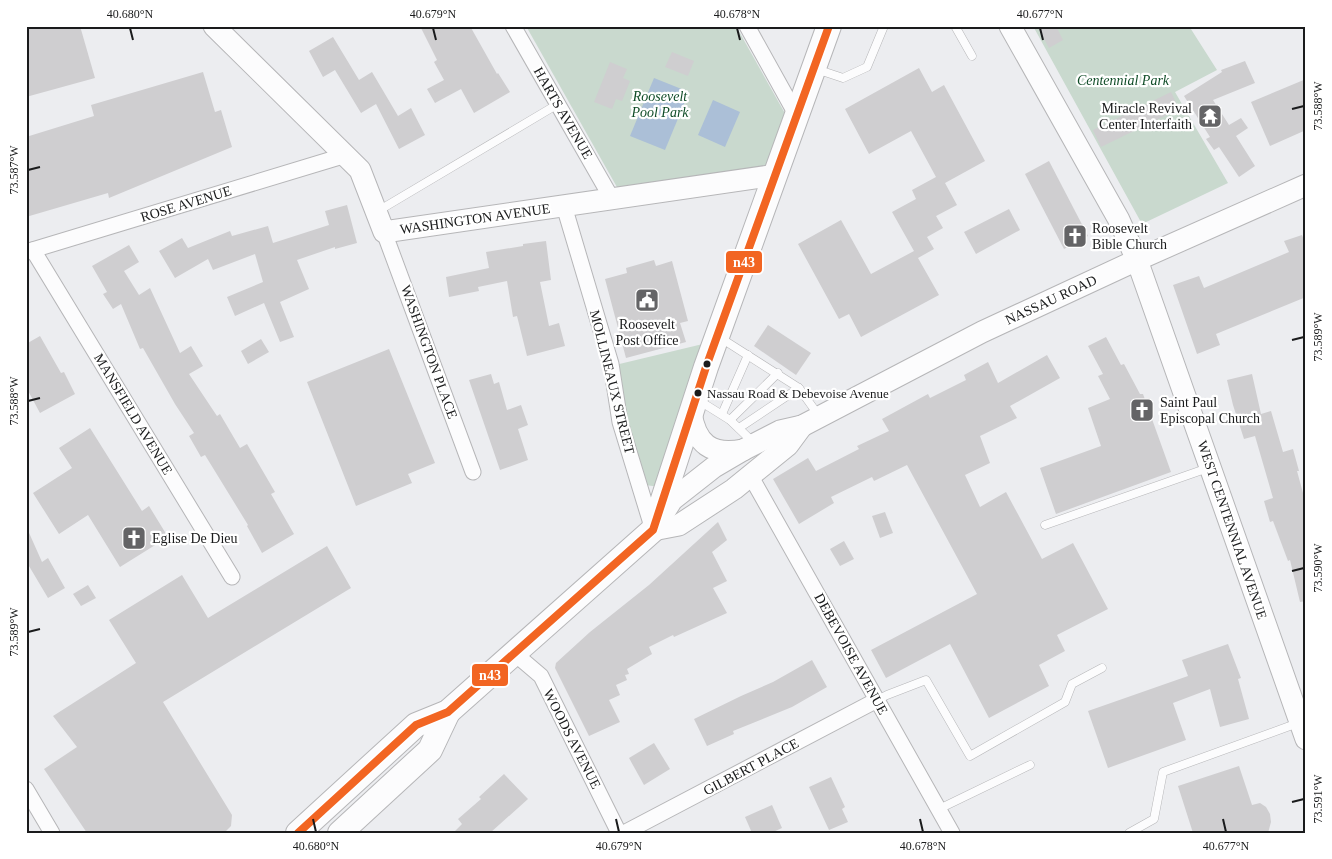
<svg xmlns="http://www.w3.org/2000/svg" width="1332" height="859" font-family="Georgia,serif">
<style>
.green{fill:#c9d9ce}
.water{fill:#abbfd7}
.building{fill:#cfced0}
.lines{fill:none;stroke-linecap:round;stroke-linejoin:round}
.lane-casing{stroke:#b6b6b8;stroke-width:9}
.street-casing{stroke:#b6b6b8;stroke-width:17}
.secondary-casing{stroke:#b6b6b8;stroke-width:23}
.primary-casing{stroke:#b6b6b8;stroke-width:26}
.lane{stroke:#fcfcfd;stroke-width:8}
.street{stroke:#fcfcfd;stroke-width:15}
.secondary{stroke:#fcfcfd;stroke-width:21}
.primary{stroke:#fcfcfd;stroke-width:24}
.bus-1-casing{stroke:#fff;stroke-width:11}
.bus-1{stroke:#f26522;stroke-width:8}
.ticks{fill:none;stroke:#1a1b1c;stroke-width:2}
.bus-dot{fill:#1a1b1c;stroke:#fff;stroke-width:2}
.labels{text-anchor:middle;dominant-baseline:central;stroke-width:4.5;stroke-linejoin:round;paint-order:stroke}
.bus-label{font-size:13px;fill:#1a1b1c;stroke:#fff;text-anchor:start}
.park-label{font-size:14px;font-style:italic;fill:#0f4c27;stroke:#fff}
.poi-label{font-size:14px;fill:#1a1b1c;stroke:#fff;text-anchor:start}
.street-label{font-size:14px;fill:#1a1b1c;stroke:#fff}
.line-badge{stroke:#fff;stroke-width:2}
.badge-label{font-size:14px;text-anchor:middle;font-weight:bold;fill:#fff}
.neatline{fill:none;stroke:#1a1b1c;stroke-width:2}
.ticks-label{font-size:12px;text-anchor:middle;fill:#1a1b1c}
</style>
<rect width="100%" height="100%" fill="#ecedf0"/>
<g class="green">
<polygon points="526,26 736,26 787,117 766,168 618,189"/>
<polygon points="1033,26 1189,26 1217,70 1175,92 1228,183 1142,224"/>
<polygon points="707,343 660,487 645,485 611,366"/>
</g>
<g class="water">
<polygon points="654,78 689,92 665,150 630,136"/>
<polygon points="713,100 740,112 725,147 698,135"/>
</g>
<g class="building">
<polygon points="26,26 80,26 95,78 26,97"/>
<polygon points="420,26 470,26 497,74 498,73 510,92 474,113 461,89 435,103 427,89 444,80 434,62 437,60"/>
<polygon points="1037,26 1056,26 1063,40 1049,48"/>
<polygon points="333,37 359,80 372,72 398,116 411,108 425,135 399,149 376,104 361,113 335,70 323,77 309,51"/>
<polygon points="672,52 694,61 688,76 665,67"/>
<polygon points="1245,61 1255,83 1213,100 1229,125 1241,118 1248,128 1236,136 1255,166 1239,177 1219,147 1214,150 1206,139 1210,137 1184,96 1222,72 1221,70"/>
<polygon points="610,62 627,69 623,78 630,81 622,101 616,99 612,109 594,102"/>
<polygon points="919,68 932,92 944,85 985,161 945,183 957,205 936,216 943,228 927,237 934,249 918,258 939,295 861,337 849,314 839,319 798,244 841,220 871,274 914,251 892,212 916,199 912,190 936,177 911,131 869,154 845,109"/>
<polygon points="203,72 215,112 221,110 232,147 109,198 108,193 26,217 26,137 94,116 91,105"/>
<polygon points="1306,79 1306,130 1270,146 1251,102"/>
<polygon points="1171,92 1179,109 1101,147 1093,130"/>
<polygon points="1049,161 1088,236 1064,249 1025,174"/>
<polygon points="347,205 357,243 335,249 335,247 297,260 309,289 280,302 294,337 280,342 264,303 235,316 227,297 263,282 255,254 213,270 208,259 175,278 159,251 182,238 188,248 230,231 232,236 268,226 273,243 329,225 325,211"/>
<polygon points="1009,209 1020,230 976,254 964,232"/>
<polygon points="1302,235 1306,245 1306,297 1216,334 1220,345 1197,354 1173,285 1199,276 1204,288 1289,252 1284,241"/>
<polygon points="546,241 551,280 540,282 549,326 559,323 565,346 527,356 517,316 513,317 507,281 478,287 479,291 449,297 446,277 489,268 486,252 523,246 523,244"/>
<polygon points="129,245 139,262 124,271 139,295 150,288 180,353 191,346 203,366 189,374 217,416 220,414 240,448 247,444 275,492 271,494 294,534 262,553 247,526 248,525 205,455 201,457 189,436 194,433 175,404 143,348 140,349 121,304 113,309 103,294 107,292 92,266"/>
<polygon points="654,260 656,266 672,261 688,321 680,323 686,342 626,358 605,279 627,273 626,268"/>
<polygon points="768,325 811,353 796,375 754,346"/>
<polygon points="40,336 61,373 64,372 75,394 40,413 26,387 26,344"/>
<polygon points="1106,337 1121,365 1124,364 1140,394 1143,394 1171,472 1056,514 1040,468 1101,446 1088,408 1110,399 1098,376 1103,374 1088,346"/>
<polygon points="261,339 269,352 248,364 241,351"/>
<polygon points="389,349 435,463 408,474 412,483 356,506 307,382"/>
<polygon points="1047,355 1060,378 1010,406 1017,418 980,436 990,463 965,475 980,507 1006,492 1042,559 1073,543 1108,609 1057,635 1065,651 1039,665 1049,686 989,718 950,644 886,678 871,650 977,594 907,465 874,481 872,477 831,497 834,503 799,524 773,479 808,458 816,471 859,449 857,446 889,431 882,419 928,394 930,398 966,380 964,375 988,362 998,383"/>
<polygon points="491,374 494,384 499,382 507,410 521,405 528,425 518,429 528,460 500,470 469,380"/>
<polygon points="1252,374 1261,414 1271,411 1283,452 1293,449 1299,471 1297,471 1306,504 1306,601 1300,602 1290,560 1288,561 1273,521 1270,522 1264,501 1273,498 1255,436 1244,439 1233,405 1227,380"/>
<polygon points="90,428 142,511 149,506 168,537 120,567 88,515 59,534 33,493 72,468 59,448"/>
<polygon points="885,512 893,533 880,538 872,516"/>
<polygon points="718,522 727,540 712,552 727,581 713,588 727,613 674,637 673,635 649,647 652,654 627,669 629,674 625,675 627,680 616,685 620,695 609,700 620,722 589,736 555,668 556,663 590,632 649,585"/>
<polygon points="26,526 42,562 48,558 65,588 48,598 26,561"/>
<polygon points="844,541 854,559 840,566 830,549"/>
<polygon points="327,546 351,588 163,702 232,815 231,826 224,833 87,833 44,769 77,747 53,716 136,663 109,620 182,575 208,618"/>
<polygon points="88,585 96,598 81,606 73,594"/>
<polygon points="1228,644 1241,678 1238,679 1249,719 1220,727 1210,689 1173,703 1186,740 1108,768 1088,711 1188,676 1182,660"/>
<polygon points="812,660 827,687 792,707 733,731 734,734 707,746 694,719 741,696 773,682"/>
<polygon points="654,743 670,769 644,785 629,758"/>
<polygon points="1239,766 1252,805 1260,803 1266,807 1270,814 1271,822 1268,833 1193,833 1178,786"/>
<polygon points="504,774 528,799 490,833 453,833 462,824 458,819 481,799 479,797"/>
<polygon points="831,777 845,807 842,809 848,822 829,830 809,787"/>
<polygon points="772,805 782,828 771,833 752,833 745,817"/>
</g>
<g class="lines">
<g class="lane-casing">
<g id="lane">
<polyline points="955,26 972,56"/>
<polyline points="816,69 843,78 867,67 884,26"/>
<polyline points="378,211 558,104"/>
<polyline points="719,337 799,388"/>
<polyline points="698,400 730,420 754,443"/>
<polyline points="722,414 748,355"/>
<polyline points="730,420 778,373"/>
<polyline points="739,428 799,388 819,416"/>
<polyline points="1045,525 1208,468"/>
<polyline points="877,700 887,695 926,680 970,756 1065,702 1072,684 1102,668"/>
<polyline points="939,809 1030,765"/>
<polyline points="1129,833 1154,819 1163,772 1298,723"/>
</g>
</g>
<g class="street-casing">
<g id="street">
<polyline points="513,26 612,199"/>
<polyline points="747,26 797,116"/>
<polyline points="564,206 611,364 620,422 653,530"/>
<polyline points="384,232 473,472"/>
<polyline points="33,250 232,577"/>
<polyline points="26,252 346,155"/>
<polyline points="750,475 952,833"/>
<polyline points="514,653 541,676 619,833"/>
<polyline points="26,789 52,833"/>
<polyline points="624,833 877,700"/>
</g>
</g>
<g class="secondary-casing">
<g id="secondary">
<polyline points="214,26 360,170 384,232 776,175"/>
<polyline points="1010,26 1119,220 1137,260 1306,739"/>
<path d="M 691,413 C 696,444 711,456 743,450"/>
<polyline points="660,519 672,500 714,467 743,450 780,431 802,426 982,332 1137,260 1306,185"/>
<polyline points="653,530 679,525 734,489 788,445 802,426"/>
</g>
</g>
<g class="primary-casing">
<g id="primary">
<polyline points="298,833 416,725 448,712 653,530 706,367 829,26"/>
<polyline points="340,833 430,750 448,712"/>
</g>
</g>
<use href="#lane" class="lane"/>
<use href="#street" class="street"/>
<use href="#secondary" class="secondary"/>
<use href="#primary" class="primary"/>
<g class="bus-1-casing">
<polyline id="bus-1" points="298,833 416,725 448,712 653,530 706,367 829,26"/>
</g>
<use href="#bus-1" class="bus-1"/>
</g>
<path class="ticks" d="M 130,28 L 133,40M 433,28 L 436,40M 737,28 L 740,40M 1040,28 L 1043,40M 1292,109 L 1304,106M 28,170 L 40,167M 1292,340 L 1304,337M 28,401 L 40,398M 1292,571 L 1304,568M 28,632 L 40,629M 1292,802 L 1304,799M 313,819 L 316,832M 616,819 L 619,832M 920,819 L 923,832M 1223,819 L 1226,832"/>
<defs>
<g id="temple-square" transform="scale(1.25)"><rect x="-9" y="-9" width="18" height="18" rx="4" fill="#646466" stroke="#fff"/><path d="M0-6L5-2H3V0L6.5 2.5H4V6H1.5V3h-3V6H-4V2.5H-6.5L-3 0V-2H-5Z" fill="#fff"/></g>
<g id="church-square" transform="scale(1.25)"><rect x="-9" y="-9" width="18" height="18" rx="4" fill="#646466" stroke="#fff"/><path d="M-1.2-6h2.4v3.5h3.3v2.4h-3.3V6h-2.4V-.1h-3.3v-2.4h3.3Z" fill="#fff"/></g>
<g id="civic-square" transform="scale(1.25)"><rect x="-9" y="-9" width="18" height="18" rx="4" fill="#646466" stroke="#fff"/><path d="M-.6-6.5H3V-4.5H.6V-3L4-1V1h2V6H-6V1h2V-1L-.6-3ZM-1.2 2.5V6h2.4V2.5Z" fill="#fff"/></g>
</defs>
<g fill-rule="evenodd">
<use href="#temple-square" x="1210" y="116"/>
<use href="#church-square" x="1075" y="236"/>
<use href="#civic-square" x="647" y="300"/>
<use href="#church-square" x="1142" y="410"/>
<use href="#church-square" x="134" y="538"/>
</g>
<g class="bus-dot">
<circle cx="707" cy="364" r="4.5"/>
<circle cx="698" cy="393" r="4.5"/>
</g>
<g class="labels">
<g class="bus-label">
<text x="707" y="393">Nassau Road &amp; Debevoise Avenue</text>
</g>
<g class="park-label">
<text x="1123" y="80">Centennial Park</text>
<text x="660" y="96">Roosevelt<tspan x="660" dy="16">Pool Park</tspan></text>
</g>
<g class="poi-label">
<text x="1192" y="108" text-anchor="end">Miracle Revival<tspan x="1192" dy="16">Center Interfaith</tspan></text>
<text x="1092" y="228">Roosevelt<tspan x="1092" dy="16">Bible Church</tspan></text>
<text x="647" y="324" text-anchor="middle">Roosevelt<tspan x="647" dy="16">Post Office</tspan></text>
<text x="1160" y="402">Saint Paul<tspan x="1160" dy="16">Episcopal Church</tspan></text>
<text x="152" y="538">Eglise De Dieu</text>
</g>
<g class="street-label">
<text transform="translate(563 113) rotate(60)">HARTS AVENUE</text>
<text transform="translate(186 204) rotate(-17)">ROSE AVENUE</text>
<text transform="translate(475 219) rotate(-8)">WASHINGTON AVENUE</text>
<text transform="translate(1051 300) rotate(-25)">NASSAU ROAD</text>
<text transform="translate(429 352) rotate(70)">WASHINGTON PLACE</text>
<text transform="translate(612 382) rotate(76)">MOLLINEAUX STREET</text>
<text transform="translate(133 414) rotate(59)">MANSFIELD AVENUE</text>
<text transform="translate(1232 530) rotate(71)">WEST CENTENNIAL AVENUE</text>
<text transform="translate(851 654) rotate(61)">DEBEVOISE AVENUE</text>
<text transform="translate(572 739) rotate(63)">WOODS AVENUE</text>
<text transform="translate(751 767) rotate(-28)">GILBERT PLACE</text>
</g>
</g>
<g class="line-badge">
<rect x="725" y="250" width="38" height="24" rx="5" fill="#f26522"/>
<rect x="471" y="663" width="38" height="24" rx="5" fill="#f26522"/>
</g>
<g class="badge-label">
<text x="744" y="267">n43</text>
<text x="490" y="680">n43</text>
</g>
<rect width="1332" height="859" fill="none" stroke="#ffffff" stroke-width="55"/>
<rect x="28" y="28" width="1276" height="804" class="neatline"/>
<g class="ticks-label">
<text x="130" y="18">40.680°N</text>
<text x="433" y="18">40.679°N</text>
<text x="737" y="18">40.678°N</text>
<text x="1040" y="18">40.677°N</text>
<text transform="translate(1318 106) rotate(-90)" y="4">73.588°W</text>
<text transform="translate(14 170) rotate(-90)" y="4">73.587°W</text>
<text transform="translate(1318 337) rotate(-90)" y="4">73.589°W</text>
<text transform="translate(14 401) rotate(-90)" y="4">73.588°W</text>
<text transform="translate(1318 568) rotate(-90)" y="4">73.590°W</text>
<text transform="translate(14 632) rotate(-90)" y="4">73.589°W</text>
<text transform="translate(1318 799) rotate(-90)" y="4">73.591°W</text>
<text x="316" y="850">40.680°N</text>
<text x="619" y="850">40.679°N</text>
<text x="923" y="850">40.678°N</text>
<text x="1226" y="850">40.677°N</text>
</g>
</svg>
